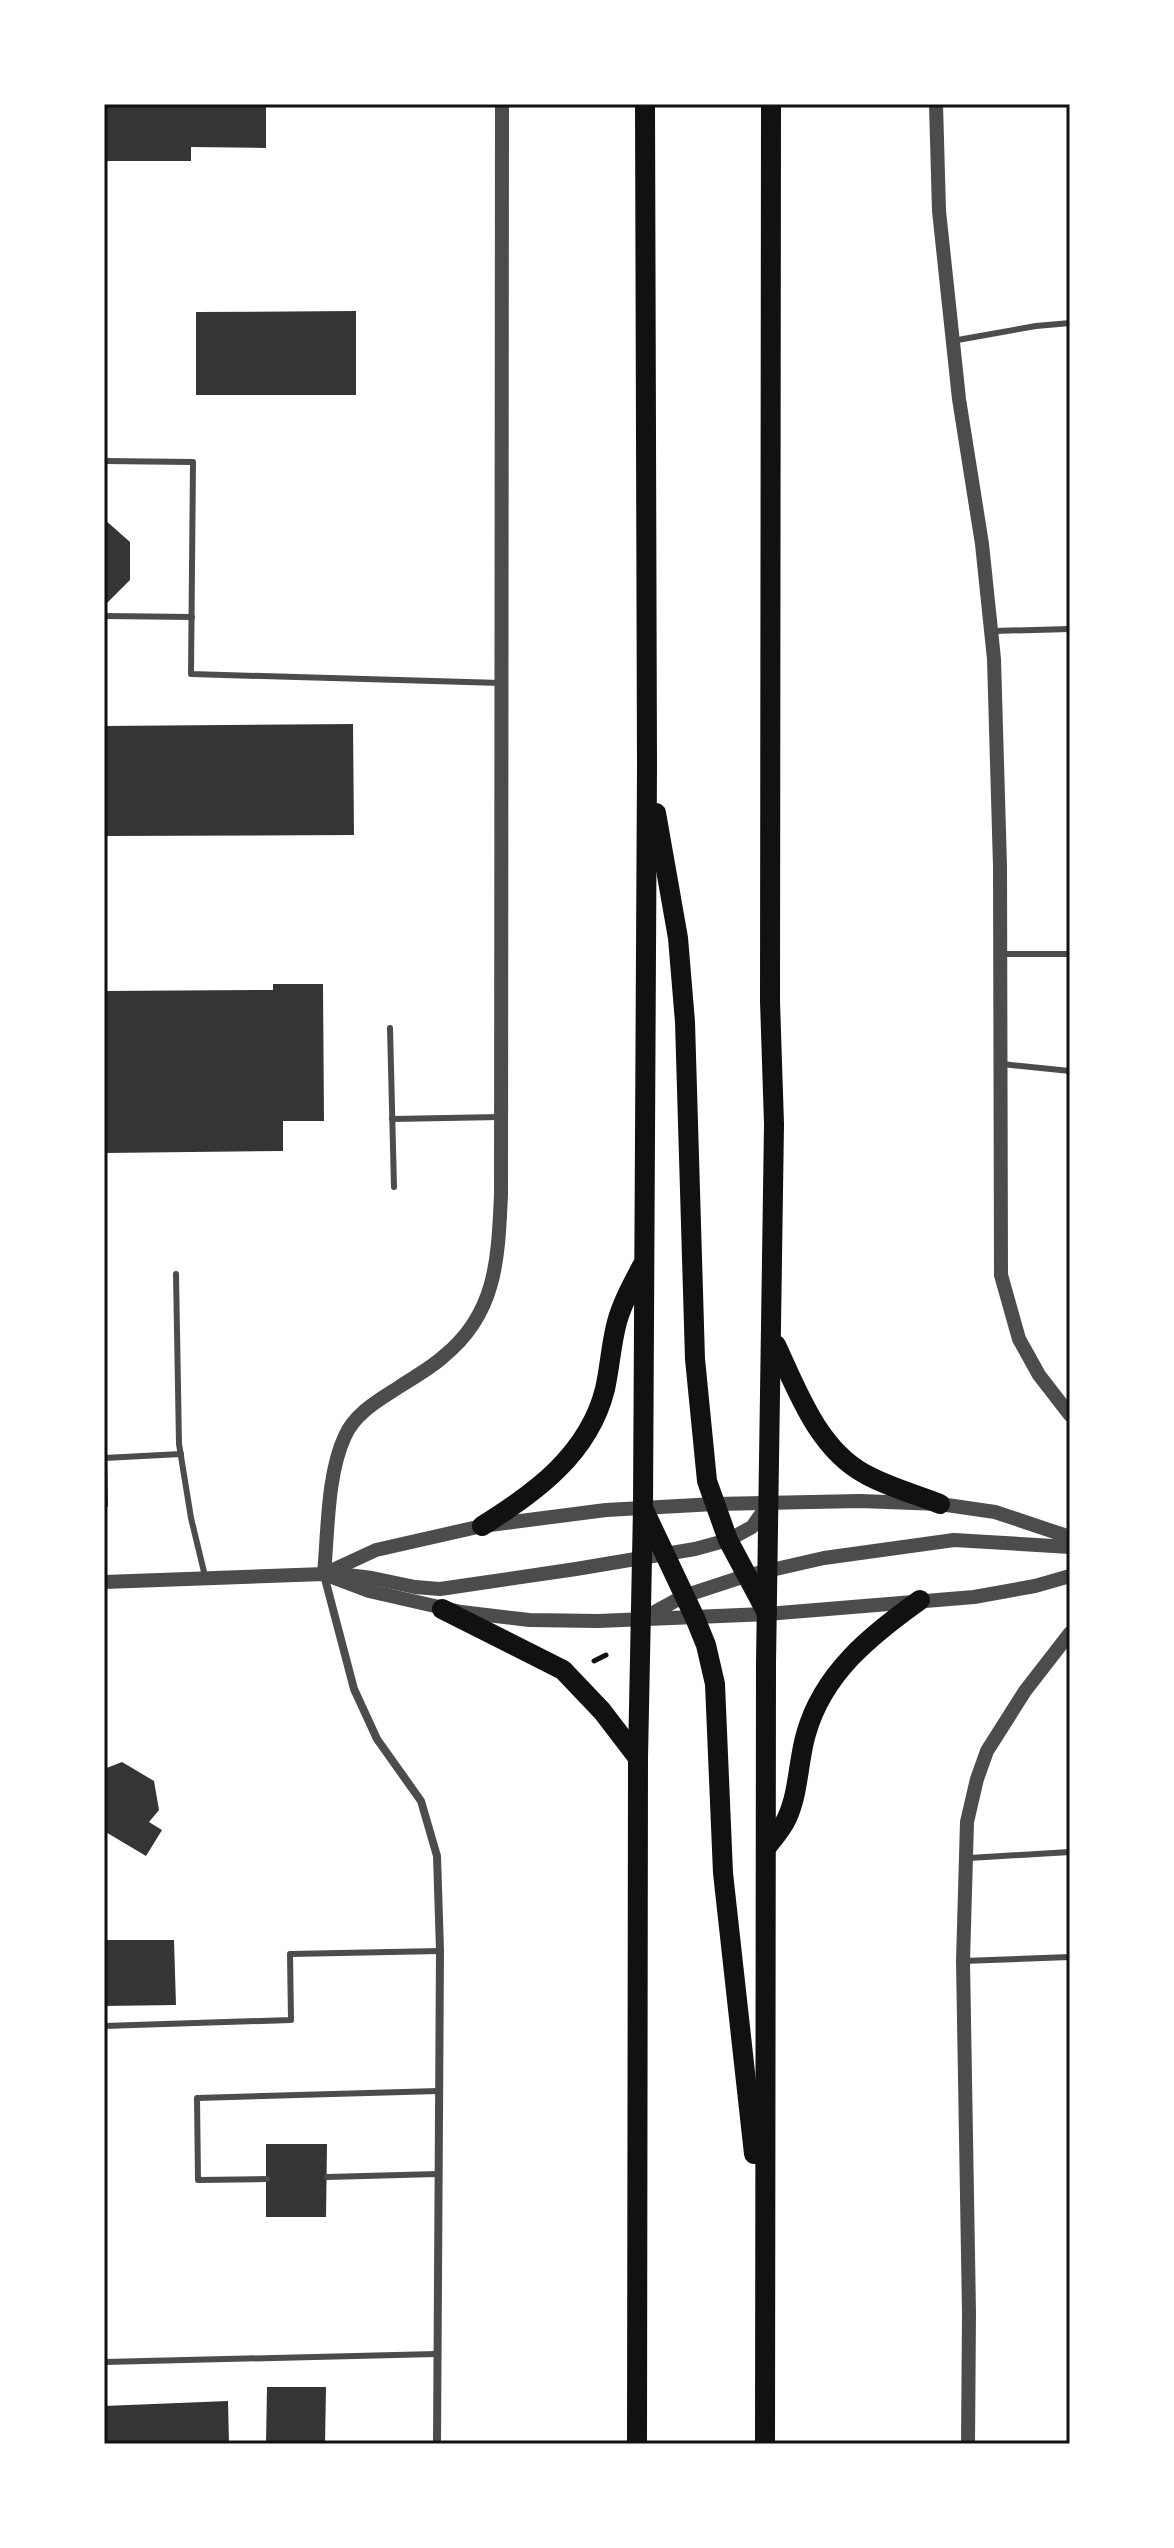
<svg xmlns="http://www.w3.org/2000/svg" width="1174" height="2548" font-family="Quicksand,sans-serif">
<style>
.building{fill:#353535}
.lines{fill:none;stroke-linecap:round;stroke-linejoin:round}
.path{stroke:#111;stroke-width:5}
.service{stroke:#4c4c4c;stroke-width:6}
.minor{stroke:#4c4c4c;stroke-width:8}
.tertiary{stroke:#4c4c4c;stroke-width:14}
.primary{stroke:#111;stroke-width:20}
.neatline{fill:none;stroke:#111;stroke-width:3}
</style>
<rect width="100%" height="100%" fill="#fff"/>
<g class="building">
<polygon points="104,104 266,104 266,148 191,147 191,161 104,161"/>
<polygon points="356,311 356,395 196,395 196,312"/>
<polygon points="104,519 130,542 130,580 104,606"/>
<polygon points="353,724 354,835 104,836 104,726"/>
<polygon points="273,984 323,984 324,1121 283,1121 283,1151 104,1153 104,991 273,990"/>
<polygon points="104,1450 107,1450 108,1507 104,1507"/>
<polygon points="122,1762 154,1781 159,1810 149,1822 162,1830 146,1856 104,1831 104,1769"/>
<polygon points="104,1922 107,1922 107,1940 174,1940 176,2005 104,2006"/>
<polygon points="266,2144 327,2144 326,2217 266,2217"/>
<polygon points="267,2387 326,2387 325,2444 266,2444"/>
<polygon points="228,2401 229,2444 104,2444 104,2406"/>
</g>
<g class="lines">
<polyline class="path" points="594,1661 606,1655"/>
<g class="service">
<polyline points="952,341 1036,326 1070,323"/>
<polyline points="104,461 193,462 191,674 501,683"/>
<polyline points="104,616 192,617"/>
<polyline points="994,631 1070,629"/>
<polyline points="999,954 1070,954"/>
<polyline points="390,1028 394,1187"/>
<polyline points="1002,1064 1070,1071"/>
<polyline points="392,1119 500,1117"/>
<polyline points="176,1274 179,1444 191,1518 205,1576"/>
<polyline points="104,1458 181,1454"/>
<polyline points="969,1858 1070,1852"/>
<polyline points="963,1961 1070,1957"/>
<polyline points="104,2026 291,2020 290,1954 440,1951"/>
<polyline points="327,2177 438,2174"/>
<polyline points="267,2179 198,2180 197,2098 438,2091"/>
<polyline points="104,2362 436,2354"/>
</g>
<polyline class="minor" points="324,1575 354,1689 377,1739 421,1801 437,1856 440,1951 437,2444"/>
<g class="tertiary">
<polyline points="936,104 939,211 959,399 982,544 994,659 1000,866 1001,1275 1019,1339 1039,1375 1070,1415"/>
<path d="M 324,1574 C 328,1532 327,1474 345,1436 C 355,1413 379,1400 399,1387 C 414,1377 431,1368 444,1356 C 497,1313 498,1258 501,1195 L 502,104"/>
<polyline points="324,1574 376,1550 482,1526 606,1510 715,1504 860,1501 940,1504 995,1512 1070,1537"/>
<polyline points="339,1574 372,1578 415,1587 440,1589 576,1569 695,1549 728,1540 752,1527 766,1507"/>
<polyline points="104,1582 324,1574 369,1591 461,1612 529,1620 598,1621 767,1614 974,1597 1035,1586 1070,1576"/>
<polyline points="642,1619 684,1596 745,1576 824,1558 954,1540 1070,1547"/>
<polyline points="968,2444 969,2313 963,1961 967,1822 977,1779 987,1751 1025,1691 1070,1633"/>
</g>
<g class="primary">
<polyline points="656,813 678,938 685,1022 695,1359 707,1481 728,1540 767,1613"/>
<path d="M 776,1345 C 797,1390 818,1449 865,1474 C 888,1487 915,1494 940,1504"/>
<polyline points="644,1510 695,1618 706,1645 715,1684 723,1873 754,2154"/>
<path d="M 482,1526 C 535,1493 589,1454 605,1389 C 610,1367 611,1344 617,1322 C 622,1303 632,1285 642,1266"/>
<polyline points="442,1609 563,1670 602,1711 638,1758"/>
<path d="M 766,1848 C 773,1839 782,1829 787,1818 C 799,1792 798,1761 806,1734 C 823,1673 871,1635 920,1600"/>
<polyline points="637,2444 638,1758 643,1508 647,766 645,104"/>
<polyline points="765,2444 766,1663 774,1124 770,1001 771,104"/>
</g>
</g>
<rect width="1174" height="2548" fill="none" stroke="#ffffff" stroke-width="212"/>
<rect x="106" y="106" width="962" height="2336" class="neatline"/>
</svg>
